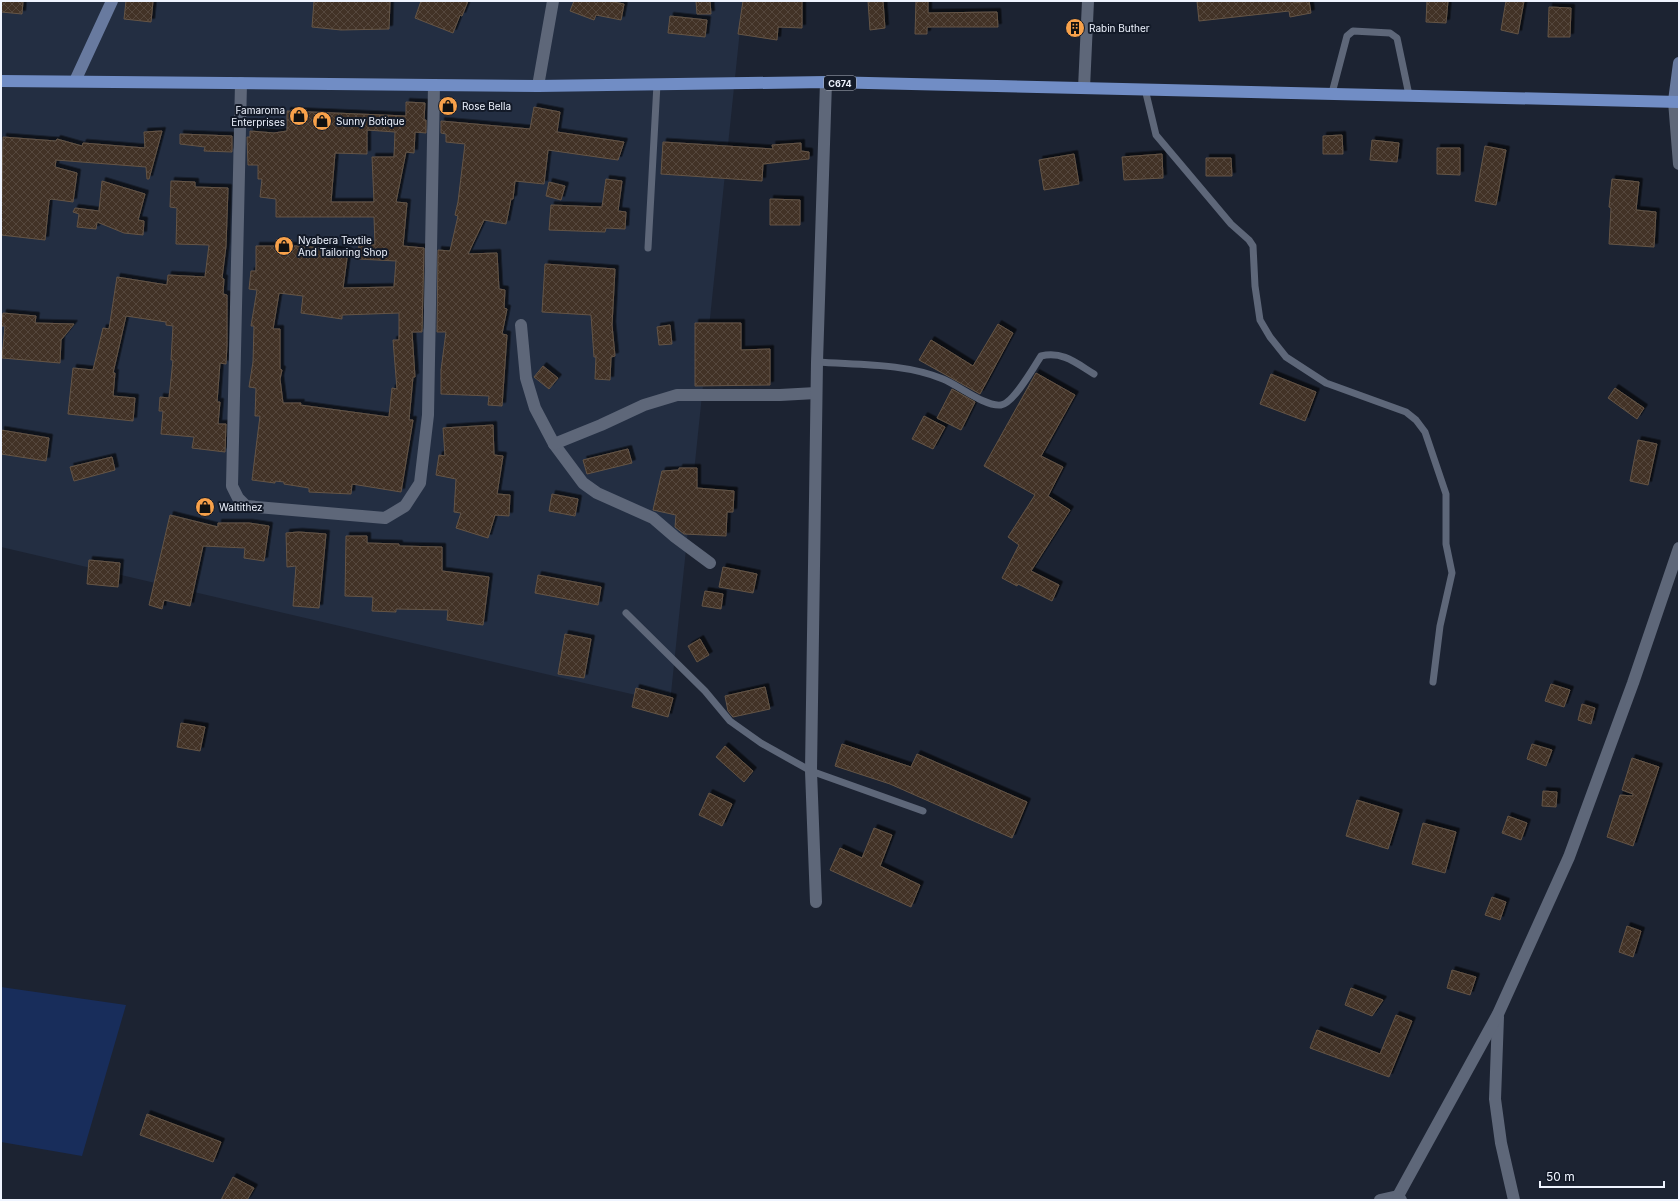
<svg xmlns="http://www.w3.org/2000/svg" width="1680" height="1201" font-family="Inter,sans-serif">
<style>
.built{fill:#232e42}
.pitch{fill:#182d5b}
.building{fill:url(#building-cross-hatch);stroke:#645446;fill-rule:evenodd;filter:url(#shadow)}
.lines{fill:none;stroke-linecap:round;stroke-linejoin:round}
.lane{stroke:#5e6779;stroke-width:7}
.street{stroke:#5e6779;stroke-width:12}
.secondary{stroke:#687a9f;stroke-width:12}
.primary{stroke:#718dc5;stroke-width:12}
.labels{text-anchor:middle;dominant-baseline:central;stroke-width:4;stroke-linejoin:round;paint-order:stroke}
.shield{fill:#131a28;stroke:#adb3be;stroke-width:1}
.shield-label{font-size:9px;font-weight:bold;fill:#eff4ff}
.poi-label{font-size:10px;fill:#eff4ff;stroke:#131a28;text-anchor:start}
</style>
<defs>
<pattern id="building-cross-hatch" width="8" height="8" patternUnits="userSpaceOnUse"><rect width="8" height="8" fill="#423326"/><path d="M0 0l8 8M0 8l8-8" fill="none" stroke="#54473c"/></pattern>
<filter id="shadow"><feDropShadow dx="3.5" dy="-3.5" stdDeviation="0" flood-color="#0009"/></filter>
</defs>
<rect width="100%" height="100%" fill="#1c2332"/>
<polygon class="built" points="1,1 743,1 670,703 1,547"/>
<polygon class="pitch" points="1,987 126,1005 82,1156 1,1142"/>
<g class="building">
<polygon points="1,1 23,1 22,14 1,12"/>
<polygon points="126,1 153,1 151,22 124,19"/>
<polygon points="314,1 390,1 389,29 341,30 312,27"/>
<polygon points="421,1 468,1 462,16 460,15 453,33 415,18"/>
<polygon points="574,1 608,1 624,4 621,20 596,15 594,20 570,11"/>
<polygon points="696,1 710,1 711,14 697,14"/>
<polygon points="743,1 802,1 802,28 778,27 777,40 738,34"/>
<polygon points="868,1 883,1 885,28 870,30"/>
<polygon points="916,1 928,1 928,13 997,12 998,27 927,27 927,34 915,34"/>
<polygon points="1197,1 1294,1 1294,3 1309,1 1311,13 1290,17 1289,11 1199,21"/>
<polygon points="1427,1 1448,1 1446,23 1426,22"/>
<polygon points="1506,1 1524,1 1518,34 1501,30"/>
<polygon points="1549,7 1571,8 1570,37 1548,37"/>
<polygon points="670,16 707,20 705,37 668,33"/>
<path d="M 406,102 L 425,103 L 424,120 L 426,120 L 426,133 L 415,132 L 414,153 L 406,152 L 396,202 L 407,203 L 403,246 L 424,248 L 422,332 L 412,332 L 415,377 L 413,377 L 409,420 L 413,420 L 401,492 L 352,484 L 351,494 L 309,492 L 309,488 L 284,484 L 284,482 L 275,481 L 275,483 L 252,480 L 260,416 L 255,416 L 256,388 L 249,387 L 253,362 L 254,326 L 251,326 L 257,290 L 249,289 L 251,271 L 256,271 L 256,246 L 302,246 L 348,251 L 343,288 L 394,287 L 396,261 L 358,259 L 359,244 L 375,245 L 374,217 L 276,217 L 276,199 L 260,197 L 262,179 L 258,179 L 258,165 L 248,165 L 247,137 L 250,137 L 250,131 L 274,133 L 287,131 L 287,111 L 406,116 ZM 367,130 L 395,132 L 394,157 L 372,157 L 374,202 L 331,202 L 335,153 L 367,154 ZM 279,293 L 303,296 L 301,313 L 342,319 L 342,315 L 399,313 L 399,340 L 393,340 L 397,389 L 392,388 L 389,417 L 300,405 L 301,403 L 283,403 L 280,379 L 282,370 L 280,369 L 280,329 L 273,329 Z"/>
<polygon points="534,107 560,112 557,132 624,142 618,160 548,150 544,184 515,181 513,199 511,199 506,224 484,220 468,254 497,253 499,289 505,290 504,308 507,309 502,334 507,335 502,406 488,405 489,396 441,394 441,370 446,332 437,332 438,250 450,251 458,216 455,215 458,202 465,144 446,142 446,134 441,133 441,121 530,129"/>
<polygon points="162,131 149,179 147,179 146,167 56,160 55,167 77,173 73,202 51,199 49,201 45,240 1,235 3,137 56,141 57,139 82,146 83,143 145,148 144,132"/>
<polygon points="180,134 232,136 232,152 204,151 205,147 180,144"/>
<polygon points="1342,135 1343,154 1323,154 1323,136"/>
<polygon points="1372,140 1399,143 1397,162 1370,160"/>
<polygon points="663,142 773,149 772,145 801,143 801,151 809,152 809,159 763,164 762,181 661,174"/>
<polygon points="1485,146 1506,150 1496,205 1475,201"/>
<polygon points="1437,148 1460,148 1460,175 1437,174"/>
<polygon points="1074,154 1079,184 1044,190 1039,160"/>
<polygon points="1162,154 1163,178 1124,180 1122,157"/>
<polygon points="1206,158 1231,158 1232,176 1206,176"/>
<polygon points="606,179 622,181 618,211 626,212 625,229 606,228 605,232 549,230 551,205 602,207"/>
<polygon points="1612,179 1639,182 1636,210 1656,212 1654,247 1609,244 1611,208 1609,207"/>
<polygon points="102,181 145,194 138,220 144,221 143,235 124,233 97,222 96,229 77,227 79,214 73,212 75,208 99,211"/>
<polygon points="171,181 195,182 195,187 228,188 226,246 222,278 224,279 223,294 227,295 227,344 226,364 220,363 217,402 220,402 218,424 226,424 225,452 192,448 194,437 161,434 163,411 159,411 160,397 169,398 173,360 171,360 173,326 166,325 166,322 126,316 113,373 115,373 113,396 135,398 133,421 68,414 73,368 93,370 103,328 109,329 117,277 167,285 168,275 205,277 209,245 176,244 177,208 170,207"/>
<polygon points="549,182 565,186 561,200 546,196"/>
<polygon points="770,199 800,200 800,225 770,225"/>
<polygon points="545,264 615,269 612,325 615,356 611,357 610,380 595,379 596,357 594,357 591,315 542,312"/>
<polygon points="3,313 36,316 35,323 74,324 61,340 60,363 2,358 5,326 1,326"/>
<polygon points="695,323 741,323 741,350 770,349 770,385 695,386"/>
<polygon points="998,324 1013,333 980,394 919,360 931,340 973,366"/>
<polygon points="670,325 672,344 659,345 657,327"/>
<polygon points="543,366 558,378 549,389 534,377"/>
<polygon points="1036,373 1075,395 1041,456 1063,467 1048,496 1070,510 1031,571 1059,585 1052,601 1018,584 1017,586 1002,578 1019,545 1008,537 1035,495 984,466"/>
<polygon points="1271,374 1316,392 1305,421 1260,404"/>
<polygon points="1615,388 1644,408 1637,419 1608,398"/>
<polygon points="952,389 975,402 961,430 937,418"/>
<polygon points="924,416 945,427 933,449 912,439"/>
<polygon points="493,425 494,455 503,456 497,494 510,495 509,516 495,515 488,538 456,528 461,513 454,512 456,479 436,475 439,455 445,456 443,428"/>
<polygon points="1,430 49,438 46,461 1,454"/>
<polygon points="1638,440 1657,444 1648,485 1630,481"/>
<polygon points="628,449 632,463 587,474 583,460"/>
<polygon points="112,457 115,470 74,481 70,467"/>
<polygon points="679,468 697,468 697,488 734,491 733,512 727,512 726,536 684,534 675,527 676,515 653,510 662,471 679,470"/>
<polygon points="552,494 578,499 575,516 549,511"/>
<polygon points="170,515 218,527 218,523 249,523 269,526 264,561 244,558 245,548 203,546 190,606 164,600 162,609 149,605"/>
<polygon points="299,532 326,534 319,608 293,606 296,566 287,567 286,533"/>
<polygon points="346,536 367,536 367,543 399,544 399,546 442,547 442,571 489,577 483,625 447,620 448,610 396,609 396,612 372,611 373,597 345,596"/>
<polygon points="89,560 120,563 118,587 87,584"/>
<polygon points="723,567 757,574 753,593 719,587"/>
<polygon points="538,575 601,587 598,605 535,593"/>
<polygon points="705,591 723,594 721,609 702,606"/>
<polygon points="565,634 591,639 584,678 558,674"/>
<polygon points="700,639 709,655 697,662 688,646"/>
<polygon points="1551,684 1570,690 1564,707 1545,701"/>
<polygon points="765,687 770,709 733,717 728,711 725,696"/>
<polygon points="636,688 673,698 668,717 632,707"/>
<polygon points="1582,704 1595,708 1591,724 1578,720"/>
<polygon points="181,723 205,727 200,751 177,747"/>
<polygon points="842,744 911,767 917,754 1027,802 1012,838 890,784 835,766"/>
<polygon points="1532,744 1552,750 1546,766 1527,759"/>
<polygon points="725,746 753,771 744,782 716,757"/>
<polygon points="1632,758 1659,767 1633,846 1607,837 1620,795 1633,796 1633,794 1622,790"/>
<polygon points="1543,791 1557,792 1556,807 1542,806"/>
<polygon points="709,793 732,804 722,826 699,815"/>
<polygon points="1357,800 1399,813 1388,849 1346,836"/>
<polygon points="1508,816 1527,823 1521,840 1502,833"/>
<polygon points="1423,823 1456,832 1445,873 1412,864"/>
<polygon points="874,828 892,835 880,866 920,885 911,907 830,870 840,848 862,858"/>
<polygon points="1492,897 1506,902 1500,920 1485,915"/>
<polygon points="1627,926 1641,931 1633,957 1619,952"/>
<polygon points="1452,970 1476,977 1470,995 1447,988"/>
<polygon points="1351,988 1383,1000 1372,1016 1345,1005"/>
<polygon points="1396,1015 1412,1021 1389,1077 1310,1048 1317,1030 1380,1054"/>
<polygon points="147,1114 221,1142 213,1162 140,1135"/>
<polygon points="233,1177 254,1188 247,1200 221,1200"/>
</g>
<g class="lines">
<g class="lane">
<polyline points="1145,89 1156,135 1231,224 1249,240 1253,246 1255,286 1260,320 1270,337 1286,357 1326,383 1406,412 1416,420 1425,432 1446,494 1446,544 1452,573 1440,626 1433,682"/>
<polyline points="1332,93 1347,36 1353,31 1390,33 1397,38 1409,95"/>
<polyline points="648,248 657,84"/>
<path d="M 817,362 C 858,365 904,363 943,379 C 958,385 985,407 1001,405 C 1013,404 1034,367 1041,356 C 1063,351 1076,363 1094,374"/>
<polyline points="626,613 705,691 730,721 761,743 811,771 923,811"/>
</g>
<g class="street">
<polyline points="241,83 232,486 238,498 246,506 385,518 405,506 420,483 428,415 434,85"/>
<polyline points="538,86 553,1"/>
<polyline points="1084,88 1088,1"/>
<polyline points="1674,101 1679,164"/>
<polyline points="521,325 526,378 535,408 554,444 583,483 597,493 653,518 675,537 710,563"/>
<polyline points="554,444 601,425 644,405 677,395 780,395 816,393"/>
<polyline points="816,902 811,771 817,362 826,82"/>
<polyline points="1498,1017 1495,1099 1501,1143 1514,1200"/>
<polyline points="1380,1200 1398,1196"/>
<polyline points="1401,1200 1398,1196 1404,1185 1498,1014 1569,857 1633,683 1679,548"/>
</g>
<g class="secondary">
<polyline points="75,81 112,1"/>
<polyline points="1674,101 1679,63"/>
</g>
<polyline class="primary" points="1,81 538,86 826,82 1679,102"/>
</g>
<defs>
<g id="building-disc" transform="scale(1)"><circle r="9.5" fill="#f8a14a" stroke="#131a28"/><path d="M-4-6H4V6H1V3H-1V6H-4ZM-2.5-4.3h1.7v1.8h-1.7ZM.8-4.3h1.7v1.8H.8ZM-2.5-1h1.7V.8h-1.7ZM.8-1h1.7V.8H.8Z" fill="#111"/></g>
<g id="shop-disc" transform="scale(1)"><circle r="9.5" fill="#f8a14a" stroke="#131a28"/><path d="M-5-2.5h2.3a2.7 3.5 0 0 1 5.4 0H5L5.5 6h-11ZM-1.5-2.5h3a1.5 2.3 0 0 0-3 0Z" fill="#111"/></g>
</defs>
<g fill-rule="evenodd">
<use href="#building-disc" x="1075" y="28"/>
<use href="#shop-disc" x="448" y="106"/>
<use href="#shop-disc" x="299" y="116"/>
<use href="#shop-disc" x="322" y="121"/>
<use href="#shop-disc" x="284" y="246"/>
<use href="#shop-disc" x="205" y="507"/>
</g>
<g class="labels">
<rect class="shield" x="824" y="76" width="32" height="14" rx="3"/>
<g class="shield-label">
<text x="840" y="83">C674</text>
</g>
<g class="poi-label">
<text x="1089" y="28">Rabin Buther</text>
<text x="462" y="106">Rose Bella</text>
<text x="285" y="110" text-anchor="end">Famaroma<tspan x="285" dy="12">Enterprises</tspan></text>
<text x="336" y="121">Sunny Botique</text>
<text x="298" y="240">Nyabera Textile<tspan x="298" dy="12">And Tailoring Shop</tspan></text>
<text x="219" y="507">Waltithez</text>
</g>
</g>
<rect width="1680" height="1201" fill="none" stroke="#eff4ff" stroke-width="4"/>
<path d="M1540 1181v6h124v-6" fill="none" stroke="#eff4ff" stroke-width="2"/>
<text x="1546" y="1181" font-size="12" fill="#eff4ff" stroke="#131a28" stroke-width="3" paint-order="stroke">50 m</text>
</svg>
